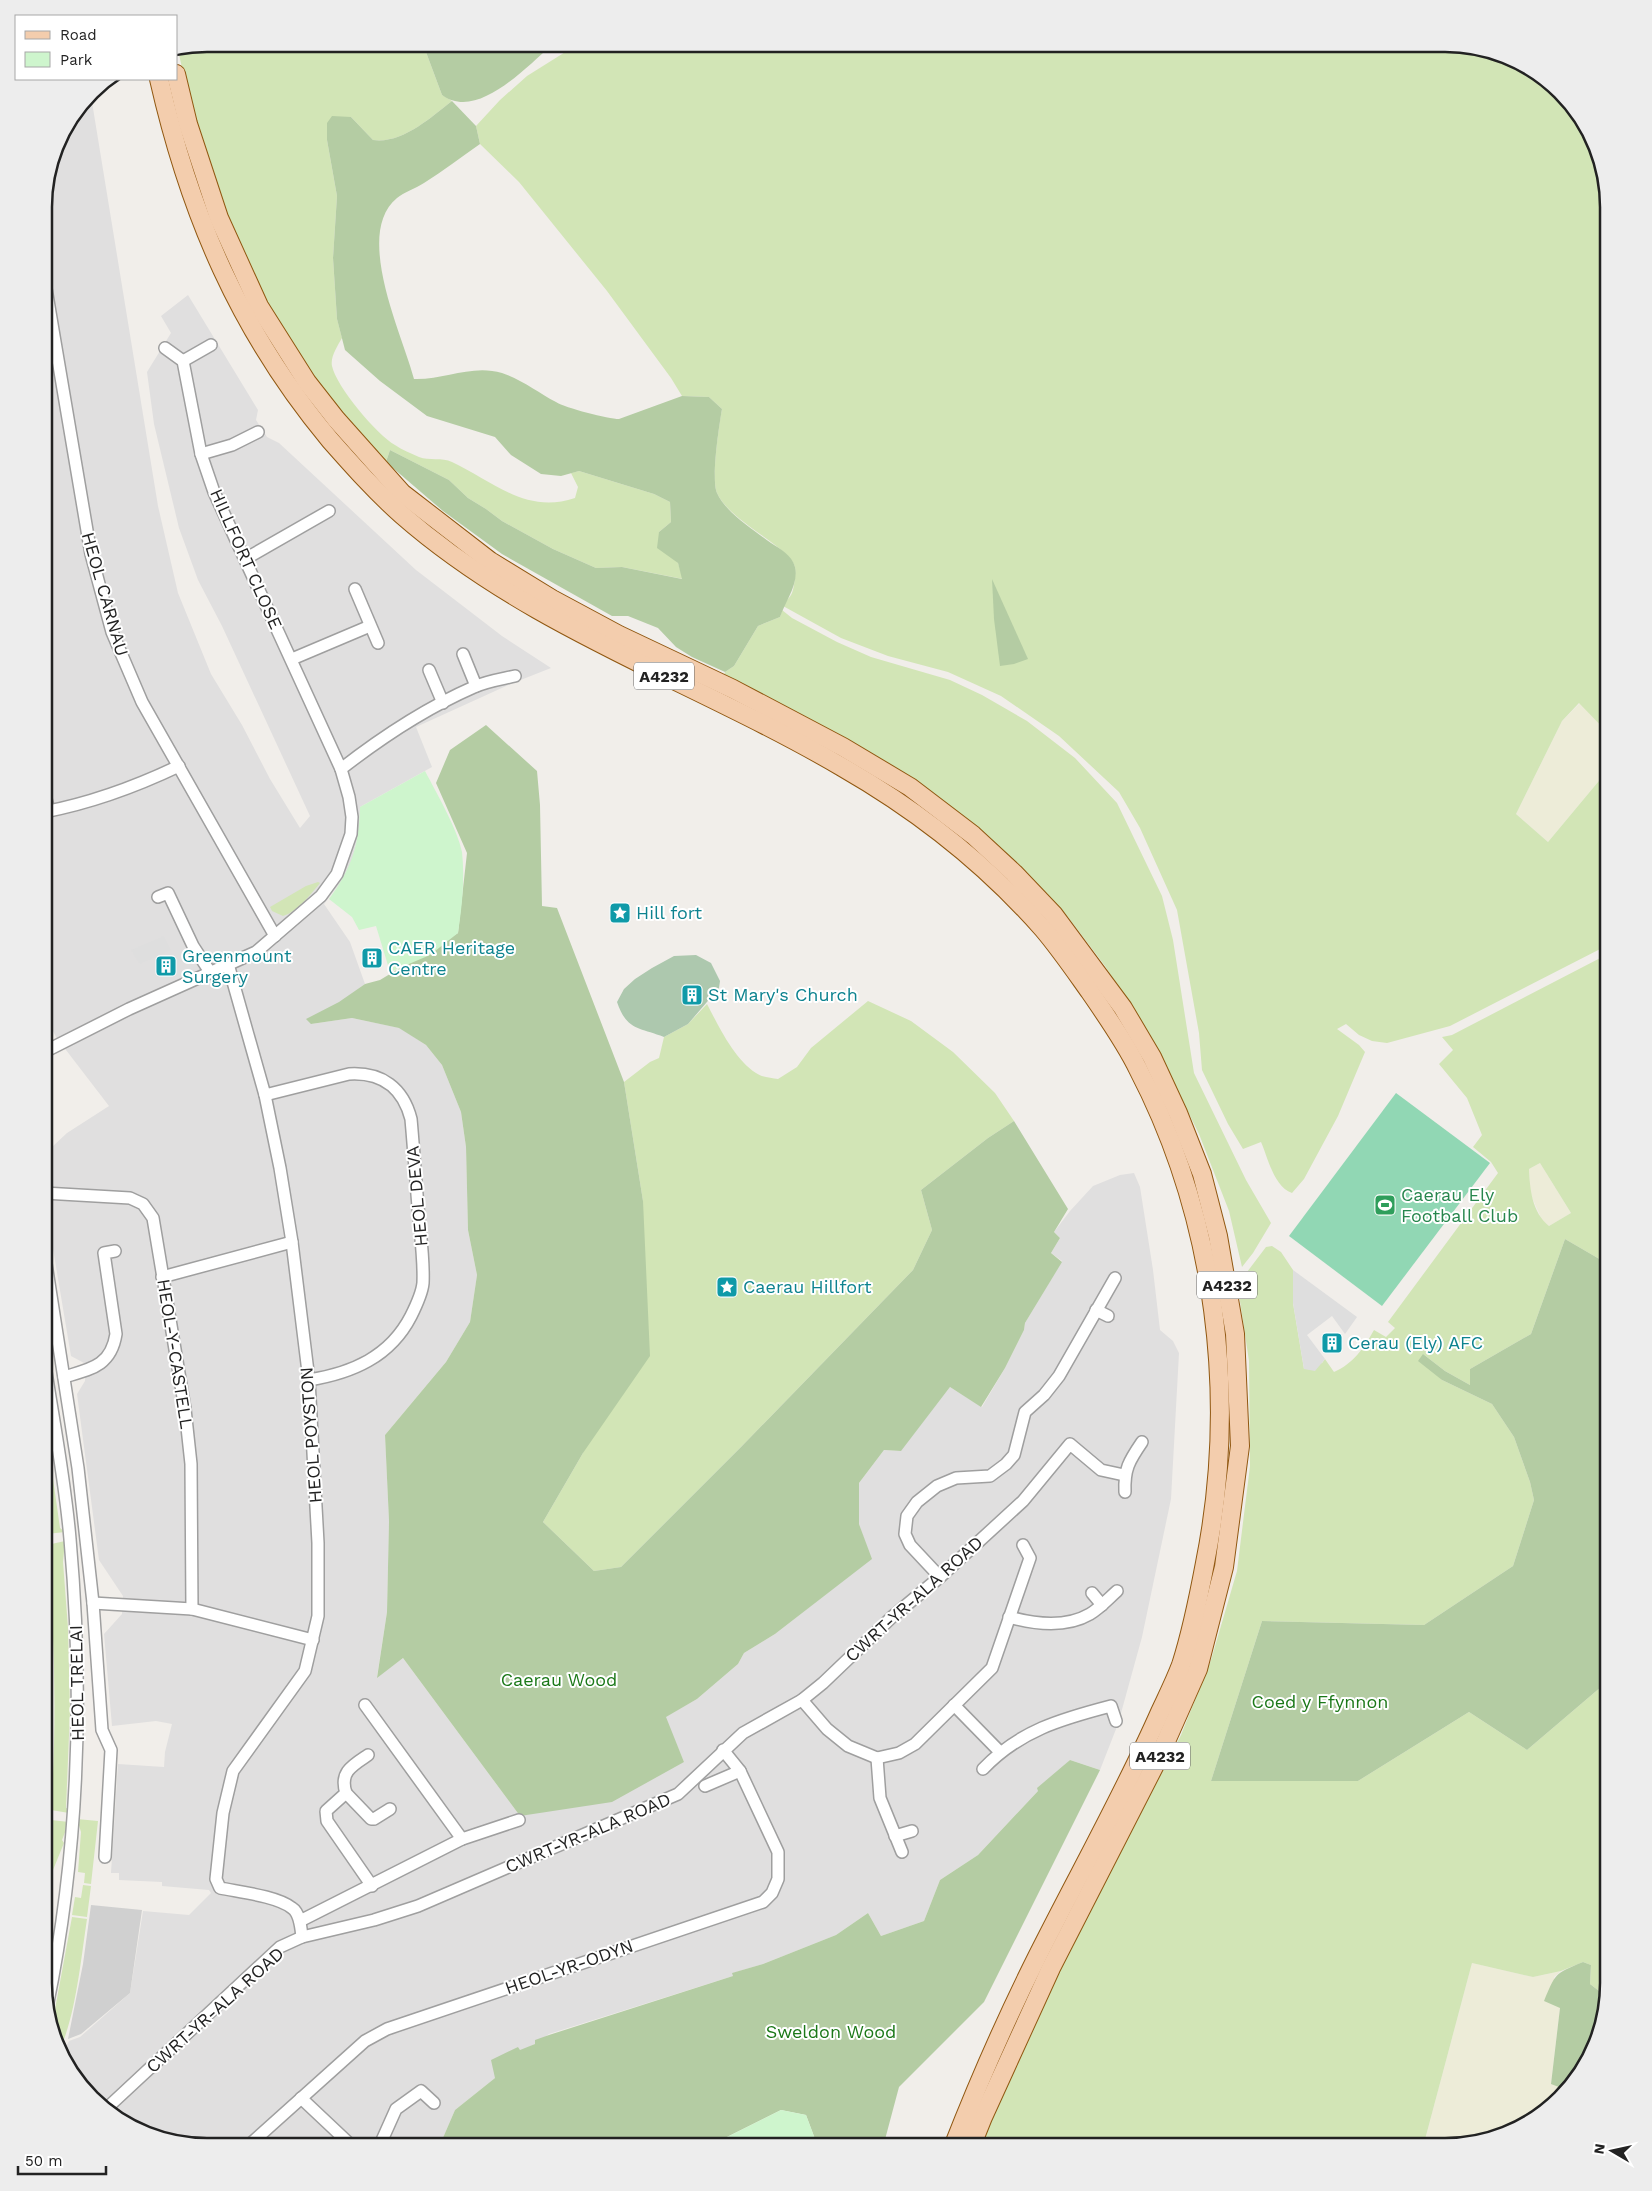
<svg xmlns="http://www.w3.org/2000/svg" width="1652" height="2191" viewBox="0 0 1652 2191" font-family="'Work Sans',sans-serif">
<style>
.residential{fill:#e0dfdf}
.religious{fill:#d0d0d0}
.farmland{fill:#edecd8}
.grass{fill:#d2e5b6;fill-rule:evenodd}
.forest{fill:#b4cca3}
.cemetery{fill:#adc8ae}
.park{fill:#cef5cd}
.pitch{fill:#91d7b4}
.parking{fill:#dedede}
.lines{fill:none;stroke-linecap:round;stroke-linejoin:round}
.minor-casing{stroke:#9f9f9f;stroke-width:14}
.primary-casing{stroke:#905710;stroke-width:20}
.minor{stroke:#fff;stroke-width:11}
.primary{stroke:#f3cdad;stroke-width:18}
.labels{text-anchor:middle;stroke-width:4;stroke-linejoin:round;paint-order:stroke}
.shield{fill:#fff;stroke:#646464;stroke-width:1}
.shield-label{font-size:16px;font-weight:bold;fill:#222}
.street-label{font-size:18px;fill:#222;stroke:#fff}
.culture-label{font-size:18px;fill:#0d838f;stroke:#fff;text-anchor:start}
.leisure-label{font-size:18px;fill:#27864d;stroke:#fff;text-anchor:start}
.park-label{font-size:18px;fill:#1b7818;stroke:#fff}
.rim{fill:none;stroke:#222;stroke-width:2.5}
</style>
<rect width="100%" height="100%" fill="#f1eeea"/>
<path class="residential" d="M91,96L158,506L178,593L211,674L242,725L270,779L300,828L310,816L222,626L198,580L179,528L154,424L147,372L171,333L161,316L188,295L258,410L256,420L267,437L279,443L416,570L502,636L551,668L513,683L416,727L432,767L360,807L359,831L351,865L344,878L324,904L350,942L365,984L311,1024L352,1018L400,1028L426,1045L442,1065L461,1112L466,1147L468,1230L477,1275L470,1322L446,1362L385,1435L389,1521L387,1612L377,1677L403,1658L520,1816L684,1762L665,1717L697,1699L738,1664L744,1653L775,1634L871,1559L859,1524V1483L884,1450L900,1451L950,1387L982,1407L1005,1368L1024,1330L1025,1323L1062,1261L1051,1253L1060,1238L1054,1232L1070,1211L1093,1186L1120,1175L1134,1173L1140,1187L1153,1270L1160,1330L1173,1341L1179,1353L1171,1499L1142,1637L1118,1724L1100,1770L1070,1760L1038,1791L978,1855L940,1880L924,1921L881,1936L868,1913L836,1935L763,1964L733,1973V1976L549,2034L535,2044L520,2051L518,2047L495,2078L455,2110L439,2147H207L126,2125L71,2074L62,2054L69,2041L80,2037L130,1993L143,1911L189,1915L211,1893L209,1890L162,1886V1882L119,1880V1873H111L118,1764L164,1767L165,1752L172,1724L156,1721L112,1726L104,1634L122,1614L123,1596L99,1560L77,1394L85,1381L86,1364L71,1356L44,1195V1138L52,1147L67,1133L109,1106L56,1037L44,1013V196L61,135Z"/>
<path class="religious" d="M91,1905L142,1910L130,1993L81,2034L68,2039L83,1964Z"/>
<g class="farmland">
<path d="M1580,703L1608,733V770L1548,842L1516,814L1562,721Z"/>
<path d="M1540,1163L1571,1213L1549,1226L1542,1220L1530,1193L1529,1169Z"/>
<path d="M1472,1963L1533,1977L1561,1971L1554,1977L1560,2008L1551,2083L1564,2089L1535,2120L1487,2142L1445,2147H1423Z"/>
</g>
<g class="grass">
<path d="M207,44H423L442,95L452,101C430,118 402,144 373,140L351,117L327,140L337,196L333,258L337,319L342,338C338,345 330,357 332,366C336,386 377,435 395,445C402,450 411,453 419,457C429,461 442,457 452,462C493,481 526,515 575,498L578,487L571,473L579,471L654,494L670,502L671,522L659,532L678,563L683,579L622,567L596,568L553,549L502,521L486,509L468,498L449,480L390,450L386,462L325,396L278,325L226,219L189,99L178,50Z"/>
<path d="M578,44H1455L1526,66L1581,117L1603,165L1608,207V733L1579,703L1562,721L1516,814L1548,842L1608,770V945L1450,1026L1387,1043L1372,1041L1359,1035L1346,1024L1337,1029L1359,1045L1365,1052L1338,1116L1304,1179L1292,1193C1274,1187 1268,1158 1261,1142L1243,1149L1228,1124L1202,1070L1199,1033L1177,910L1140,828L1119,792L1059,736L1001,696L948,672L888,656L841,638L783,606C785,601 790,598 792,593C794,589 796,572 795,567C790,547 729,521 717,493C711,479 719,425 722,409L709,397L682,396L671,378L607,291L519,182L480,144L476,126L500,100L527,76Z"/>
<path d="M782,610L792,618L837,642L871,657L950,680L982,695L1027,721L1075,758L1117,803L1162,896L1173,940L1194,1073L1246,1180L1271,1223L1253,1253L1242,1267L1229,1211L1199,1134L1158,1051L1105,966L1068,917L1002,850L916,781L837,733L723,678L725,672L734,666L758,626L780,617Z"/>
<path d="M318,882L320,883C311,894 297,912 283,916L272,911L270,907L306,886Z"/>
<path d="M1608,954V1264L1565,1239L1531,1334L1470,1369V1385L1445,1371L1423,1354L1442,1380L1492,1404L1514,1437L1530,1482L1534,1500L1513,1566L1424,1625L1262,1621L1211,1781H1358L1469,1712L1527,1750L1608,1681V1984L1604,1999L1599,1991L1590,1984L1591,1965L1583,1962L1561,1971L1533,1977L1472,1963L1423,2147H979L1036,2017L1181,1735L1211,1660L1237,1571L1250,1466L1249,1361L1238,1288L1244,1285V1276L1266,1247L1272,1246L1281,1252L1293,1270V1303L1304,1369L1322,1363L1325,1359L1334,1372C1354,1363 1363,1349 1374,1330L1386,1337L1395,1328L1388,1322L1498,1173L1491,1162L1473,1147L1482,1135L1467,1098L1439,1064L1453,1050L1442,1037L1452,1035ZM1540,1163L1571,1213L1549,1226C1532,1212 1530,1190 1529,1169Z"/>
<path d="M868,1001L911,1021L953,1052L995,1093L1014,1121L988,1138L921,1190L932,1230L913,1270L742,1446L621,1567L594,1571L543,1522L583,1453L643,1201L624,1082L650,1062L659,1058L664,1037L688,1024L707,1004C718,1025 734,1059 756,1073C761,1077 771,1078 778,1079L797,1067L811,1048Z"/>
<path d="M44,1415L60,1528L65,1532L47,1534L44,1517V1472L46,1471L44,1458Z"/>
<path d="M65,1541L63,1562L68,1628L70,1711L66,1808L69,1809V1813L51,1810C57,1722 55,1633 47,1545Z"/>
<path d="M77,1819L98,1821L91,1884L84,1883L85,1873L78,1872L81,1832Z"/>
<path d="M51,1820L69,1822L62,1840L64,1843L53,1870H50L47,1883H44Z"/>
<path d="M83,1885L91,1886L87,1917L72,1915L75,1897L81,1898Z"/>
<path d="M44,1887H47L46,1903L50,1904L53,1927L44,1980Z"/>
<path d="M72,1917L87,1919C81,1958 76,2014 60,2049L51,2031Z"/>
<path d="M1596,2029L1586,2065L1583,2069L1585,2054Z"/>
</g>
<g class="forest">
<path d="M423,44H550L551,46C525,68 477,121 442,95Z"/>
<path d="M452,101L476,126L480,144C461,157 443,171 424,183C415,189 404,192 397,198C353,234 403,336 414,379C444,380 472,364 502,373C521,379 539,393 556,402C565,408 609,419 619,419L682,396L709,397L722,409C719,426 711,479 717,493C725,512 755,531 771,543C780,549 792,555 795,567C799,584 785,602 780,617L758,626L734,666L725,672L692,657L676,647L658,628L628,616H612L502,554L443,511L386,462L390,450L449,480L468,498L486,509L502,521L553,549L596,568L622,567L682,579L678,563L657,548L659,532L671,522L670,502L654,494L579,471L561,476L541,474L511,455L495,437L427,416L380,381L345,350L337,319L333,258L337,196L327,140V123L332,116L351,117L373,140C402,144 430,118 452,101Z"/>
<path d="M992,579L1028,659L1014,664L1000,666L994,619Z"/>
<path d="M486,725L537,771L540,805L542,906L557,908L624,1082L643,1201L650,1356L583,1453L543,1522L594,1571L621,1567L742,1446L913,1270L932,1230L921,1190L988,1138L1014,1121L1068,1209L1054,1232L1060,1238L1051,1253L1062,1262L1025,1323L1024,1330L1005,1368L981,1407L950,1387L901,1451L884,1450L859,1483V1524L872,1559L775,1634L744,1653L738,1664L697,1699L666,1717L684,1762L612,1802L520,1816L403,1658L377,1678L387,1612L389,1521L385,1435L446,1362L470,1322L477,1275L468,1230L466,1147L461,1112L442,1065L426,1045L399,1028L352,1018L311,1024L306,1019L339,1002L365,984L380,980L458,933L467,853L436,783L450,750Z"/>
<path d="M1565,1239L1608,1264V1681L1527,1750L1469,1712L1358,1781H1211L1262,1621L1424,1625L1513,1566L1534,1500L1530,1482L1514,1437L1492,1404L1442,1380L1418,1361L1423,1354L1445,1371L1470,1385V1369L1531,1334Z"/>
<path d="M1070,1760L1100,1770L984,2002L899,2087L883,2147H818L806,2115L781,2110L707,2147H439L455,2110L495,2078L491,2060L518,2047L520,2050L535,2044V2040L549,2035L733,1976L732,1973L763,1964L836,1935L868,1913L881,1936L924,1921L940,1880L978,1855L1038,1791L1037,1788Z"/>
<path d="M1583,1962L1591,1965L1590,1984L1599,1991L1604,1999L1596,2029L1585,2054L1583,2069L1564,2089L1551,2084L1560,2008L1544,2001C1556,1973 1554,1974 1583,1962Z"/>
</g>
<path class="cemetery" d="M696,955L711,963L720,981L719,988L688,1024L664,1037C639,1027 627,1031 617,1002L624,989L635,979L652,968L674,956Z"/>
<g class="park">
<path d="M425,771C436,792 458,830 462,852C465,880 462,906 458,933L430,955L390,972L376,926L359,930L352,917L329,899C352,868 359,845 360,807Z"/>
<path d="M44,1538C53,1644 56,1751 44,1856Z"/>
<path d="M781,2110L806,2115L818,2147H707Z"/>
</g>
<path class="pitch" d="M1396,1093L1490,1163L1382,1306L1289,1236Z"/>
<g class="parking">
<path d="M164,936L171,950L140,964L131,950Z"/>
<path d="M1293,1270L1357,1317L1345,1334L1332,1316L1307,1335L1325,1359L1315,1371L1304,1369L1293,1303Z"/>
</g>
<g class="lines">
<g class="minor-casing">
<g id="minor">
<path d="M44,277L91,554L112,632L142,702L275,936"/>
<path d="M165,348L183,361L201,454L214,492L341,769"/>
<path d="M183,361L211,345"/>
<path d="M201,454L232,445L258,432"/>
<path d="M245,559L329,511"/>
<path d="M355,589L378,643"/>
<path d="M463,654L476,686"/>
<path d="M292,659L370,626"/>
<path d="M429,670L443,703"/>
<path d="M44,791L49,811"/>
<path d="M44,812C91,803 135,787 179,766"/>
<path d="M158,897L168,893L193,946L210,972"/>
<path d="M228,964L265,1095L280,1168L292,1242L309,1380L318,1543V1616L305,1671L233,1771L223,1813L216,1879L220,1888C239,1892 277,1896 292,1908C300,1913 301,1928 302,1937"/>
<path d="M44,1052L129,1009L256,952L321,896L337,874L351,834L352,817L349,797L341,769C382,737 426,708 474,687C487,681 502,679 515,676"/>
<path d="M265,1095L349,1074C382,1072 403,1088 411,1119C414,1152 416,1185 419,1218C421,1240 424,1262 423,1283C422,1294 416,1306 411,1316C390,1357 352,1373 309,1380"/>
<path d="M44,1193L130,1198L143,1204L153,1218L185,1409L191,1464L192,1609"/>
<path d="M44,1251L78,1468L93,1603L102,1730L111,1750L105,1857"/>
<path d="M162,1277L292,1242"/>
<path d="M1096,1310L1108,1316"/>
<path d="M44,1359C53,1419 65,1479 70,1539C84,1696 79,1852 47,2007"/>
<path d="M64,1377C91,1369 111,1366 116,1334L104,1253L115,1251"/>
<path d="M1125,1492C1124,1469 1129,1461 1142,1442"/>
<path d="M940,1577L910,1545L905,1534L907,1516L917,1502L937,1486L956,1478L990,1476L1006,1464L1014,1455L1025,1412L1044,1395L1059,1376L1115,1278"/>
<path d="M1092,1593L1102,1605"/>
<path d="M93,1603L192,1609L313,1640"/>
<path d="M1009,1617C1034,1624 1066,1628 1090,1614C1100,1608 1108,1599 1117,1591"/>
<path d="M802,1700L827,1729L848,1746L877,1758L899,1753L915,1744L992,1668L1030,1558L1023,1545"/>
<path d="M365,1705L462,1839"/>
<path d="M954,1705L1000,1752"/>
<path d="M877,1758L880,1798L902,1852"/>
<path d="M983,1769C1019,1731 1061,1719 1111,1706L1116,1721"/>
<path d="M705,1786L740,1771"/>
<path d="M346,1793C339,1772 353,1765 368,1755"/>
<path d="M895,1836L912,1831"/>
<path d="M372,1886L327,1821L326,1811L346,1793L371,1819H374L390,1809"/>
<path d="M300,1921L462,1839L519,1820"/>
<path d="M301,2098L353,2147"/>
<path d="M107,2108L280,1947L302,1937L374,1920L418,1906L678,1794L743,1733L802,1700L823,1683L892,1617L940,1577L1023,1501L1070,1444L1101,1470L1124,1475"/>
<path d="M247,2147L365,2041L387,2029L763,1902L772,1893L778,1879V1852L740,1771L723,1750"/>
<path d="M379,2147L396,2109L421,2091L434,2103"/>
</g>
</g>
<g class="primary-casing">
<g id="primary">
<path d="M176,74L188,124L219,218L259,306L307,382L336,419L402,493L490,561L552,599L619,635L733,689L843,747L910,787L973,835L1014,873L1054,915L1123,1008L1152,1057L1178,1113L1202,1174L1218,1236L1235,1334L1240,1446L1224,1567L1198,1669L1159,1757L1051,1968L983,2117L971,2147"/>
<path d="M159,79C190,215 240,332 330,440C353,466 376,492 402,515C531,628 695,681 842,767C917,810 986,864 1043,929C1060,949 1075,971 1090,992C1107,1017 1125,1042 1138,1069C1216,1219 1238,1398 1205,1563C1199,1595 1191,1634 1181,1665C1175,1681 1167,1697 1160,1712C1123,1796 1078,1875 1037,1957C1006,2019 978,2083 953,2147"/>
</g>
</g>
<use href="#minor" class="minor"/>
<use href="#primary" class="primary"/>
</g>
<defs>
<g id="sight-square" transform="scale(1.125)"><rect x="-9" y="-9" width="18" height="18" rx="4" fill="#0f9aa8" stroke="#fff"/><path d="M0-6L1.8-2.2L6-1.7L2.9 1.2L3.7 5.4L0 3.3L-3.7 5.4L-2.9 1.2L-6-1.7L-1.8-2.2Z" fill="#fff"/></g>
<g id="building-square" transform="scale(1.125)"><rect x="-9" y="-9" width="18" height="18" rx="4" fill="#0f9aa8" stroke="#fff"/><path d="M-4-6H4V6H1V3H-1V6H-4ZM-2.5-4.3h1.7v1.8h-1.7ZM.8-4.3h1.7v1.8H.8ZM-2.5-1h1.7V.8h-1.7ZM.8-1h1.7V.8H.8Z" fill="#fff"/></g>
<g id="stadium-square" transform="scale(1.125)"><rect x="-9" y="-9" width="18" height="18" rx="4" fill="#2e9e5b" stroke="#fff"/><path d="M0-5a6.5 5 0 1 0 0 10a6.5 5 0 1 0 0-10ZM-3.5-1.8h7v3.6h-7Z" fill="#fff"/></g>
</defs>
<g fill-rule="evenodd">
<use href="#sight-square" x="620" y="913"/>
<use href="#building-square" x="372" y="958"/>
<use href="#building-square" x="166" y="966"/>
<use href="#building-square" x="692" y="995"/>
<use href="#stadium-square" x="1385" y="1205"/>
<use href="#sight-square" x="727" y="1287"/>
<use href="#building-square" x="1332" y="1343"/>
</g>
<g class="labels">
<g class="shield">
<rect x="634" y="662.5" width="60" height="27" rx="4"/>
<rect x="1197" y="1271.5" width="60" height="27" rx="4"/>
<rect x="1130" y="1742.5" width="60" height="27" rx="4"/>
</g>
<g class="shield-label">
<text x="664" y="682">A4232</text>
<text x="1227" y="1291">A4232</text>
<text x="1160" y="1762">A4232</text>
</g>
<g class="street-label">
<text transform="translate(246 559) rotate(66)" y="6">HILLFORT CLOSE</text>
<text transform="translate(105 594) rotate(74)" y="6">HEOL CARNAU</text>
<text transform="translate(417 1196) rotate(-95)" y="6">HEOL DEVA</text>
<text transform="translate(175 1354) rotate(81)" y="6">HEOL-Y-CASTELL</text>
<text transform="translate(311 1435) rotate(-94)" y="6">HEOL POYSTON</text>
<text transform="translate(914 1599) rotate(-42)" y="6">CWRT-YR-ALA ROAD</text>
<text transform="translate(77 1683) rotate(-91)" y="6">HEOL TRELAI</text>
<text transform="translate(588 1833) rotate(-23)" y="6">CWRT-YR-ALA ROAD</text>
<text transform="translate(569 1967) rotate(-19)" y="6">HEOL-YR-ODYN</text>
<text transform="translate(215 2010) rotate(-42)" y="6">CWRT-YR-ALA ROAD</text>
</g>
<g class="culture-label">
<text x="636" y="919">Hill fort</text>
<text x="388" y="954">CAER Heritage<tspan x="388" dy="21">Centre</tspan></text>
<text x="182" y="962">Greenmount<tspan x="182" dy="21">Surgery</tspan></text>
<text x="708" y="1001">St Mary's Church</text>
<text x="743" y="1293">Caerau Hillfort</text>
<text x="1348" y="1349">Cerau (Ely) AFC</text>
</g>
<g class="leisure-label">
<text x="1401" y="1201">Caerau Ely<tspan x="1401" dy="21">Football Club</tspan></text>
</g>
<g class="park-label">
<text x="559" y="1686">Caerau Wood</text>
<text x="1320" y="1708">Coed y Ffynnon</text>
<text x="831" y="2038">Sweldon Wood</text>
</g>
</g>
<path d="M0 0H1652V2191H0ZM207 52H1445A155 155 0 0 1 1600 207V1983A155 155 0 0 1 1445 2138H207A155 155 0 0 1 52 1983V207A155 155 0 0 1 207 52Z" fill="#ededed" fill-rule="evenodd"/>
<path class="rim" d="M207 52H1445A155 155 0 0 1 1600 207V1983A155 155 0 0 1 1445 2138H207A155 155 0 0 1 52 1983V207A155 155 0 0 1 207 52Z"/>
<rect x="15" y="15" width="162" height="65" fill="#ffffff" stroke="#a7a7a7"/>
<rect x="25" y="31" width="25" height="8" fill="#f3cdad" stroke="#a7a7a7"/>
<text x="60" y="40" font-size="15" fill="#222222">Road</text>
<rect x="25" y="52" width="25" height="15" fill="#cef5cd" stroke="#a7a7a7"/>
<text x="60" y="65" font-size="15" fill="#222222">Park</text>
<g transform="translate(1612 2151) rotate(279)" stroke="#ffffff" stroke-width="4" paint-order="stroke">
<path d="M0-4L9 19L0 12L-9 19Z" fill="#222222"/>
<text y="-8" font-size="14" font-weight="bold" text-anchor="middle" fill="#222222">N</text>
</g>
<path d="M18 2166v8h88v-8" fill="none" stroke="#222222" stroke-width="2.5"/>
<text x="25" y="2166" font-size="15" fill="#222222" stroke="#ffffff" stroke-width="4" paint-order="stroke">50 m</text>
</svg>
